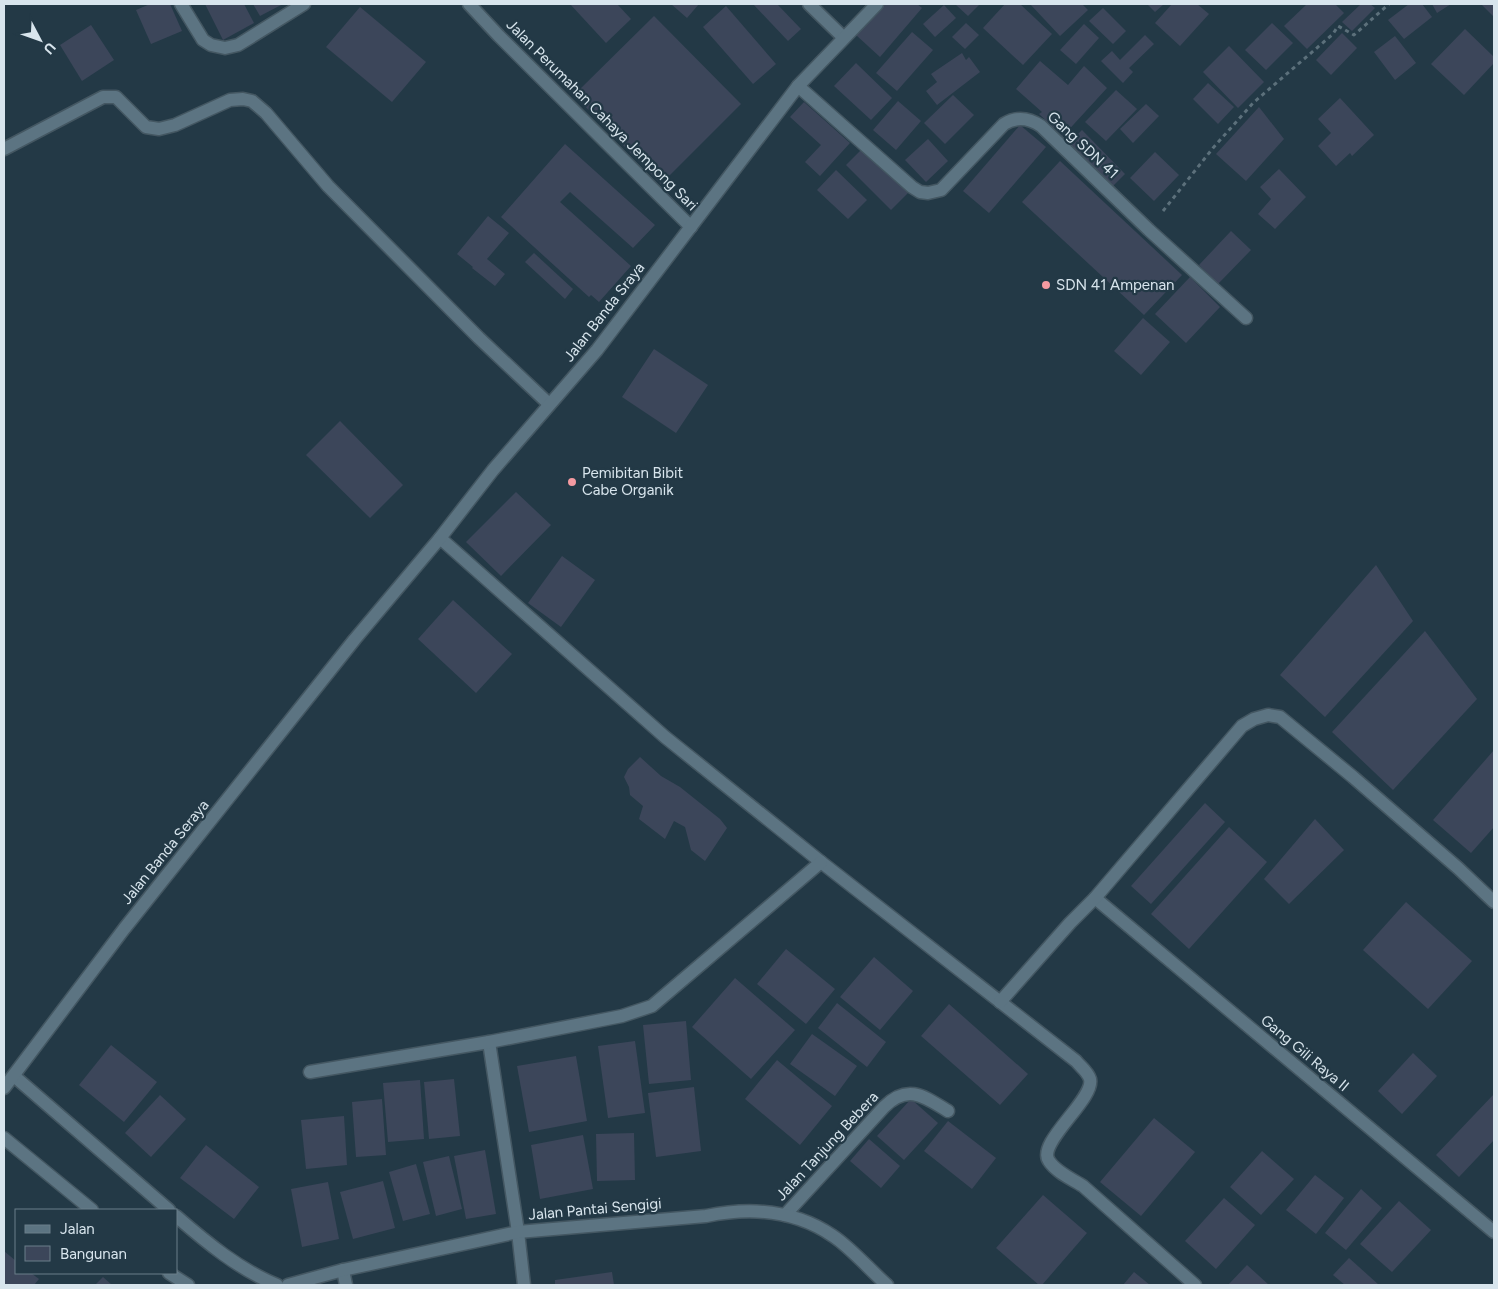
<svg xmlns="http://www.w3.org/2000/svg" width="1498" height="1289" viewBox="0 0 1498 1289" font-family="Figtree,sans-serif">
<style>
.building{fill:#3c465a}
.lines{fill:none;stroke-linecap:round;stroke-linejoin:round}
.minor-casing{stroke:#445762;stroke-width:15}
.path{stroke:#5c707b;stroke-width:3;stroke-dasharray:4 4;stroke-linecap:butt}
.minor{stroke:#5c7482;stroke-width:12}
.poi-dot{fill:#f49aa1;stroke:#233946;stroke-width:2}
.labels{text-anchor:middle;stroke-width:4.5;stroke-linejoin:round;paint-order:stroke}
.street-label{font-size:15px;fill:#d8e5ed;stroke:#233946}
.poi-label{font-size:15px;fill:#d8e5ed;stroke:#233946;text-anchor:start}
</style>
<rect width="100%" height="100%" fill="#233946"/>
<g class="building">
<path d="M150,4H170L182,31L151,44L136,10Z"/>
<path d="M205,4H244L254,23L223,40Z"/>
<path d="M253,4H283L260,16Z"/>
<path d="M570,4H617L631,19L606,43Z"/>
<path d="M671,4H699L687,18Z"/>
<path d="M753,4H777L801,29L788,41Z"/>
<path d="M883,4H917L922,8L880,57L856,35Z"/>
<path d="M955,4H980L968,16Z"/>
<path d="M1005,4H1020L1052,34L1023,65L983,28Z"/>
<path d="M1030,4H1082L1088,10L1060,36Z"/>
<path d="M1147,4H1164L1155,12Z"/>
<path d="M1172,4H1197L1209,14L1180,46L1155,23Z"/>
<path d="M1307,4H1335L1344,13L1307,49L1284,26Z"/>
<path d="M1361,4H1370L1375,8L1352,31L1342,22Z"/>
<path d="M1409,4H1422L1432,17L1404,39L1388,20Z"/>
<path d="M1432,4H1451L1437,13Z"/>
<path d="M1481,4H1494V17Z"/>
<path d="M944,5L956,18L935,37L923,24Z"/>
<path d="M726,6L776,64L753,84L703,27Z"/>
<path d="M360,7L426,62L392,102L326,47Z"/>
<path d="M1103,8L1126,31L1113,44L1089,21Z"/>
<path d="M654,16L741,104L661,184L574,95Z"/>
<path d="M966,23L979,35L965,49L952,37Z"/>
<path d="M1272,23L1293,43L1266,70L1245,50Z"/>
<path d="M1084,24L1099,38L1076,64L1060,50Z"/>
<path d="M91,25L114,60L82,81L60,45Z"/>
<path d="M1465,29L1494,57V63L1464,95L1431,64Z"/>
<path d="M912,32L933,50L897,91L876,73Z"/>
<path d="M1342,33L1357,48L1331,75L1316,60Z"/>
<path d="M1145,35L1154,44L1129,68L1133,72L1123,83L1101,61L1112,51L1120,60Z"/>
<path d="M1395,36L1416,63L1395,80L1374,52Z"/>
<path d="M1229,46L1264,82L1238,108L1203,72Z"/>
<path d="M962,53L966,60L969,57L980,72L937,105L926,91L937,82L931,74Z"/>
<path d="M1040,61L1068,85L1084,66L1107,88L1063,136L1039,114L1042,112L1016,89Z"/>
<path d="M856,63L892,98L871,120L834,86Z"/>
<path d="M1208,83L1234,107L1218,124L1193,99Z"/>
<path d="M1116,90L1137,109L1106,141L1085,122Z"/>
<path d="M953,95L974,115L945,144L924,123Z"/>
<path d="M1340,98L1374,135L1352,156L1350,153L1336,166L1318,146L1331,133L1318,119Z"/>
<path d="M898,101L921,121L896,150L873,130Z"/>
<path d="M804,102L850,143L820,176L805,162L821,145L790,117Z"/>
<path d="M1146,104L1159,116L1133,143L1120,129Z"/>
<path d="M1259,107L1284,139L1246,181L1216,154Z"/>
<path d="M1020,125L1046,147L989,213L963,191Z"/>
<path d="M1082,130L1125,174L1112,187L1069,143Z"/>
<path d="M928,139L948,161L926,182L905,160Z"/>
<path d="M565,144L655,225L633,248L570,192L560,202L631,266L599,302L591,295L589,297L501,217Z"/>
<path d="M863,148L908,193L891,210L846,165Z"/>
<path d="M1155,152L1179,175L1154,201L1130,178Z"/>
<path d="M1060,161L1182,275L1144,315L1022,202Z"/>
<path d="M1279,169L1306,197L1275,229L1258,214L1271,199L1260,187Z"/>
<path d="M836,170L867,200L848,219L817,190Z"/>
<path d="M488,216L509,233L487,259L505,274L495,286L472,268L473,267L457,254Z"/>
<path d="M1231,231L1251,250L1218,284L1199,265Z"/>
<path d="M534,253L573,289L565,299L525,262Z"/>
<path d="M1190,277L1220,307L1186,343L1155,314Z"/>
<path d="M1143,318L1170,342L1141,375L1114,351Z"/>
<path d="M654,349L708,385L676,433L622,397Z"/>
<path d="M340,421L403,485L370,518L306,455Z"/>
<path d="M516,492L551,525L501,576L466,542Z"/>
<path d="M562,556L595,580L561,627L528,603Z"/>
<path d="M1376,565L1413,621L1325,717L1280,675Z"/>
<path d="M453,600L512,654L476,693L418,639Z"/>
<path d="M1425,631L1477,699L1393,790L1332,732Z"/>
<path d="M1494,750V827L1471,853L1433,820Z"/>
<path d="M640,757L661,776L680,787L720,819L727,828L705,861L691,850L685,827L674,821L665,839L639,819L643,806L630,795L629,787L624,777L628,769Z"/>
<path d="M1205,803L1225,822L1151,904L1131,886Z"/>
<path d="M1315,819L1344,850L1289,904L1264,879Z"/>
<path d="M1229,827L1267,862L1189,949L1151,914Z"/>
<path d="M1406,902L1472,961L1428,1009L1363,950Z"/>
<path d="M786,949L835,989L806,1024L757,984Z"/>
<path d="M874,957L913,991L880,1030L840,997Z"/>
<path d="M735,978L795,1030L751,1079L692,1027Z"/>
<path d="M837,1003L886,1042L867,1067L818,1028Z"/>
<path d="M949,1004L1028,1074L1000,1105L921,1036Z"/>
<path d="M686,1021L691,1080L649,1084L643,1025Z"/>
<path d="M812,1034L857,1066L835,1096L790,1064Z"/>
<path d="M635,1041L645,1113L608,1118L598,1046Z"/>
<path d="M111,1045L157,1082L124,1122L79,1085Z"/>
<path d="M1413,1053L1437,1076L1402,1114L1378,1091Z"/>
<path d="M576,1056L587,1121L529,1132L517,1066Z"/>
<path d="M777,1060L832,1106L800,1145L745,1099Z"/>
<path d="M454,1079L460,1136L429,1139L424,1082Z"/>
<path d="M420,1080L424,1139L388,1142L383,1083Z"/>
<path d="M694,1087L701,1151L656,1157L648,1093Z"/>
<path d="M1494,1094V1140L1459,1177L1436,1155Z"/>
<path d="M160,1095L186,1119L151,1157L125,1133Z"/>
<path d="M382,1099L386,1155L356,1157L352,1102Z"/>
<path d="M911,1099L938,1123L904,1160L877,1136Z"/>
<path d="M344,1116L347,1165L306,1169L301,1120Z"/>
<path d="M1154,1118L1195,1152L1141,1216L1100,1182Z"/>
<path d="M948,1121L996,1158L972,1189L924,1151Z"/>
<path d="M634,1133L635,1180L597,1181L596,1134Z"/>
<path d="M583,1135L593,1189L540,1199L531,1145Z"/>
<path d="M869,1139L900,1166L881,1188L850,1161Z"/>
<path d="M206,1145L259,1187L234,1219L180,1178Z"/>
<path d="M485,1150L496,1214L466,1219L454,1156Z"/>
<path d="M1262,1151L1294,1179L1261,1215L1230,1187Z"/>
<path d="M449,1156L462,1209L436,1216L423,1162Z"/>
<path d="M416,1164L430,1214L403,1221L389,1172Z"/>
<path d="M1315,1175L1344,1198L1316,1234L1286,1210Z"/>
<path d="M383,1181L395,1228L353,1239L340,1192Z"/>
<path d="M328,1182L339,1239L302,1247L291,1189Z"/>
<path d="M1361,1189L1382,1208L1346,1250L1325,1233Z"/>
<path d="M1043,1195L1087,1233L1042,1285H1039L996,1248Z"/>
<path d="M1224,1198L1255,1225L1216,1269L1185,1241Z"/>
<path d="M1399,1201L1431,1230L1392,1272L1360,1244Z"/>
<path d="M4,1251L16,1261V1273H31L39,1279L34,1285H4Z"/>
<path d="M1349,1258L1379,1285H1345L1333,1275Z"/>
<path d="M1247,1265L1269,1285H1228Z"/>
<path d="M612,1272L614,1285H555V1280Z"/>
<path d="M1134,1272L1150,1285H1123Z"/>
<path d="M103,1277L112,1285H95Z"/>
</g>
<g class="lines">
<g class="minor-casing">
<g id="minor">
<path d="M181,4L203,40L211,45L225,48L238,45L304,4"/>
<path d="M469,4L499,36L691,227"/>
<path d="M809,4L843,37"/>
<path d="M798,86L912,187L920,192L928,193L941,190L1004,124C1017,116 1029,118 1041,126L1149,230L1246,318"/>
<path d="M4,149L103,97H116L146,127L159,129L175,125L230,100L243,99L252,101L266,113L328,186L479,338L549,404"/>
<path d="M440,538L665,737L821,862L1076,1061C1081,1067 1088,1072 1090,1079C1095,1099 1036,1143 1049,1161C1056,1172 1072,1179 1083,1186L1195,1285"/>
<path d="M1095,898L1494,1232"/>
<path d="M1000,1002L1070,923L1095,898L1242,726L1254,719L1268,715L1280,717L1353,777L1458,868L1494,902"/>
<path d="M489,1042L518,1232L524,1285"/>
<path d="M310,1072L489,1042L622,1016L652,1006L821,862"/>
<path d="M14,1076L169,1210"/>
<path d="M4,1088L124,929L355,639L440,538L493,470L597,350L798,86L877,4"/>
<path d="M4,1138L92,1210"/>
<path d="M785,1215L884,1107C908,1083 925,1097 948,1111"/>
<path d="M176,1216C207,1243 240,1270 277,1285"/>
<path d="M343,1270L346,1285"/>
<path d="M169,1273L188,1285"/>
<path d="M288,1285L343,1270L518,1232L706,1216C750,1207 795,1210 833,1236C850,1247 871,1271 887,1285"/>
</g>
</g>
<path class="path" d="M1163,211L1213,148L1253,103L1333,34L1338,26L1354,35L1389,4"/>
<use href="#minor" class="minor"/>
</g>
<g class="poi-dot">
<circle cx="1046" cy="285" r="5"/>
<circle cx="572" cy="482" r="5"/>
</g>
<g class="labels">
<g class="street-label">
<text transform="translate(602 115) rotate(45)" y="5">Jalan Perumahan Cahaya Jempong Sari</text>
<text transform="translate(1083 145) rotate(43)" y="5">Gang SDN 41</text>
<text transform="translate(604 312) rotate(-52)" y="5">Jalan Banda Sraya</text>
<text transform="translate(165 852) rotate(-51)" y="5">Jalan Banda Seraya</text>
<text transform="translate(1305 1053) rotate(40)" y="5">Gang Gili Raya II</text>
<text transform="translate(827 1146) rotate(-47)" y="5">Jalan Tanjung Bebera</text>
<text transform="translate(595 1209) rotate(-5)" y="5">Jalan Pantai Sengigi</text>
</g>
<g class="poi-label">
<text x="1056" y="290">SDN 41 Ampenan</text>
<text x="582" y="478">Pemibitan Bibit<tspan x="582" dy="17">Cabe Organik</tspan></text>
</g>
</g>
<rect width="1498" height="1289" fill="none" stroke="#d8e5ed" stroke-width="10"/>
<rect x="15" y="1209" width="162" height="65" fill="#233946" stroke="#6b7e89"/>
<rect x="25" y="1225" width="25" height="8" fill="#5c7482" stroke="#6b7e89"/>
<text x="60" y="1234" font-size="15" fill="#d8e5ed">Jalan</text>
<rect x="25" y="1246" width="25" height="15" fill="#3c465a" stroke="#6b7e89"/>
<text x="60" y="1259" font-size="15" fill="#d8e5ed">Bangunan</text>
<g transform="translate(40 40) rotate(131)" stroke="#233946" stroke-width="4" paint-order="stroke">
<path d="M0-4L9 19L0 12L-9 19Z" fill="#d8e5ed"/>
<text y="-8" font-size="14" font-weight="bold" text-anchor="middle" fill="#d8e5ed">U</text>
</g>
</svg>
